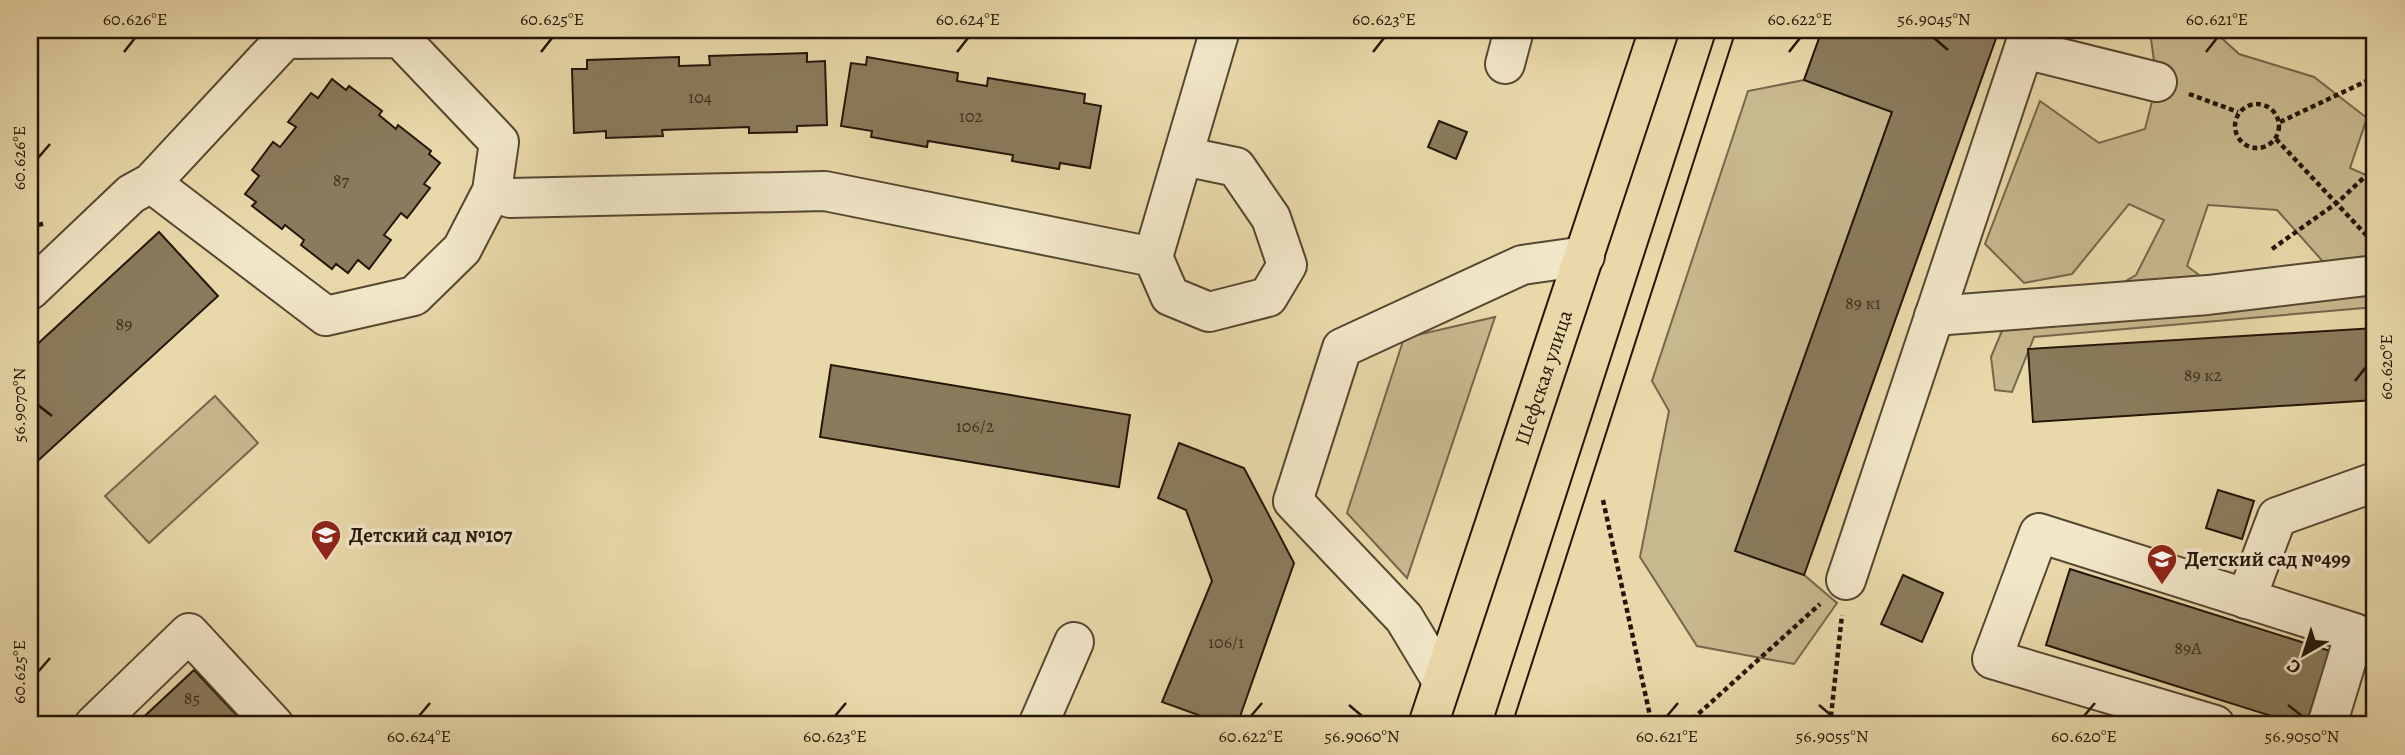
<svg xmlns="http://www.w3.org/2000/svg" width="2405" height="755" viewBox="0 0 2405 755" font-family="Alegreya,serif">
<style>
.green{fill:#c8b88e;stroke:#76674b;stroke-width:2;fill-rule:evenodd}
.building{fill:#8a7b5c;stroke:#241608;stroke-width:2}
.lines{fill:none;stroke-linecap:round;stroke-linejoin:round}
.minor-casing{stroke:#554730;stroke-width:42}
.major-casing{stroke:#241608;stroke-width:42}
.path{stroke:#241608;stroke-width:4.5;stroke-dasharray:5 3.5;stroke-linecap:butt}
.minor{stroke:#f1e6c8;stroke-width:38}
.major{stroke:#e9d9aa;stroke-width:38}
.tram{stroke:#241608;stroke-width:2}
.ticks{fill:none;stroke:#241608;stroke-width:2.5}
.labels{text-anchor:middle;stroke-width:7;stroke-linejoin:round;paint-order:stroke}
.number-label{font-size:18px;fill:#3e2f1d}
.street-label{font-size:21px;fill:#241608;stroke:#f1e6c8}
.poi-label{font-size:21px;font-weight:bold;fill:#241608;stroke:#f1e6c8;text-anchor:start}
.neatline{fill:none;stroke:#241608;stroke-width:2.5}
.ticks-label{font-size:18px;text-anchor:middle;fill:#241608}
</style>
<rect width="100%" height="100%" fill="#e9d9aa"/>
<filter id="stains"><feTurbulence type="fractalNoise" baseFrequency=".00286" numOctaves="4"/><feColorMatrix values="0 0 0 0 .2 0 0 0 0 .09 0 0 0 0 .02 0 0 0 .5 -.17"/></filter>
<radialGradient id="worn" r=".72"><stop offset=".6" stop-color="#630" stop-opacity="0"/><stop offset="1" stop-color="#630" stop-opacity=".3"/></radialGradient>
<g class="green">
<path d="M2138,30H2213L2239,54L2314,77L2367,118L2350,168L2375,179V307L2034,337L2012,392L1995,390L1991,357L2007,319L2064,316L2136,275L2164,220L2129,204L2072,274L2024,283L1985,244L2040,101L2099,143L2145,129L2157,82L2150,32ZM2208,205L2277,210L2326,265L2234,301L2187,266Z"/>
<path d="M1804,80L1892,112L1736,551L1804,575L1837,603L1794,664L1697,646L1640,557L1669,411L1652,381L1748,91Z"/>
<path d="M1495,317L1407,578L1347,513L1404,338Z"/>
<path d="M215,396L258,443L149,543L105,496Z"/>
</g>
<g class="building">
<path d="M1822,30H1999L1804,575L1735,551L1892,112L1804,80Z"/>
<path d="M807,53V62L825,61L827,125L797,126V132L749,133V127L662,130L663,136L606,138V131L574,133L572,69H587V60L679,57V66L710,65L709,56Z"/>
<path d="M867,57L958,73L957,81L987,86L988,78L1085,94L1084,103L1101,106L1090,168L1060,163L1059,169L1012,161L1013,155L928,141L927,147L871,137L872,131L841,126L851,63L866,65Z"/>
<path d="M332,79L346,90L349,86L382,111L379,115L396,129L398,125L431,151L429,154L440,163L424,184L430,188L407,218L401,213L384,235L391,240L369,269L358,260L348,273L336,264L332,269L301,245L304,240L285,225L282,229L252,206L256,202L245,194L259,176L252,170L273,142L280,147L296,127L288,122L311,93L318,98Z"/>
<path d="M1439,121L1467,132L1456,159L1428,147Z"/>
<path d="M159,232L218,296L30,468V351Z"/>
<path d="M2375,328V400L2033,422L2028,349Z"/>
<path d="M831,365L1130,415L1119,487L820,437Z"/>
<path d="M1179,443L1244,468L1294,563L1237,725H1226L1162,702L1212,581L1186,510L1158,498Z"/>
<path d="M2218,490L2254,501L2242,539L2206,528Z"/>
<path d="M2070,569L2330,651L2306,725H2300L2046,645Z"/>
<path d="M1903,575L1943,593L1922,642L1881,624Z"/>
<path d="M194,670L246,725H135Z"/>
</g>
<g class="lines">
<g class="minor-casing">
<g id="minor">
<path d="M2024,49L2157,82"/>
<path d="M1505,64L1514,30"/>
<path d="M492,191L510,198L825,191L1153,257L1170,296L1209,312L1268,297L1287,265L1271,218L1236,167L1183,156"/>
<path d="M1153,257L1220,30"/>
<path d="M30,290L131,194L151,183L285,39L400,38L499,142L492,191L462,249L414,296L326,316L151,183"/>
<path d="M1934,316L2208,295L2375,275"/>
<path d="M1846,580L2030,30"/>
<path d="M2246,599L2277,517L2375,482"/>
<path d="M1442,681L1404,618L1293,501L1342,348L1522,265L1585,256"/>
<path d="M94,725L189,633L274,725"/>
<path d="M1038,725L1074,642"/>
<path d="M2215,725L1992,659L2039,533L2355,633L2327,725"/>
</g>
</g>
<g class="major-casing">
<g id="major">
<path id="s1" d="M1428,725L1659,30"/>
</g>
</g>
<g class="path">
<path d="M2189,94L2238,112"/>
<circle cx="2257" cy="126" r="22"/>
<path d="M2280,122L2375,77"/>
<path d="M2276,139L2369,238"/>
<path d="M30,227L46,223"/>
<path d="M2272,249L2338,202L2375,167"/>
<path d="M1603,500L1652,725"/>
<path d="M1360,721L1371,725"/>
<path d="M1686,725L1820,604"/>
<path d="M1830,725L1842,615"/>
</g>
<use href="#minor" class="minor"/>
<use href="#major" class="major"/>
<g class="tram">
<path d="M1492,725L1717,30"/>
<path d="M1512,725L1736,30"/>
</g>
</g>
<path class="ticks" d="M1934,38L1948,50M124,52L135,38M541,52L552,38M957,52L968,38M1373,52L1384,38M1789,52L1800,38M2206,52L2217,38M38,158L50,144M2355,381L2366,367M38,405L52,416M38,672L50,658M1349,705L1362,716M1819,705L1832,716M2288,705L2302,716M419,716L430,703M835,716L846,703M1251,716L1262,703M1667,716L1678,703M2084,716L2095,703"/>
<defs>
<g id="school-pin" transform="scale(1.575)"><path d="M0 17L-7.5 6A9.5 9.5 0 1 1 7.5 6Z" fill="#8f2418" stroke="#f1e6c8"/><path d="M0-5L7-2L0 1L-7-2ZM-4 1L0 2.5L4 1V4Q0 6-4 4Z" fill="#fff"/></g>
</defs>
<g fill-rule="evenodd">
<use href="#school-pin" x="326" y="535"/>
<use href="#school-pin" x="2162" y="559"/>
</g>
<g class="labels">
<g class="number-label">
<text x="700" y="103">104</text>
<text x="971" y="122">102</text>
<text x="341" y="186">87</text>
<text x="1863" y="309">89 к1</text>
<text x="124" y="330">89</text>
<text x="2203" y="381">89 к2</text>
<text x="975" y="432">106/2</text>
<text x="1226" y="648">106/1</text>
<text x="2188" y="654">89А</text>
<text x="192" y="704">85</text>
</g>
<g class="street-label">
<text dy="7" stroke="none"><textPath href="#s1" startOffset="366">Шефская улица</textPath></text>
</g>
<g class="poi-label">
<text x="349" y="542">Детский сад №107</text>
<text x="2185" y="566">Детский сад №499</text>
</g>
</g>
<rect width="2405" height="755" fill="none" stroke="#e9d9aa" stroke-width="77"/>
<g transform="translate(2304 654) rotate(219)" stroke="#f1e6c8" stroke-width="5" paint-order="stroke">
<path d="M0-5L12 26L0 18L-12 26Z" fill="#241608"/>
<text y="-10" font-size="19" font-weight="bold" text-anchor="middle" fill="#241608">С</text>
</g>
<rect x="38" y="38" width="2328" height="678" class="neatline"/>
<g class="ticks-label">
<text x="135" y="25">60.626°E</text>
<text x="552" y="25">60.625°E</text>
<text x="968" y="25">60.624°E</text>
<text x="1384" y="25">60.623°E</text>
<text x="1800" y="25">60.622°E</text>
<text x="1934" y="25">56.9045°N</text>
<text x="2217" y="25">60.621°E</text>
<text transform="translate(19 158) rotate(-90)" y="6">60.626°E</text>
<text transform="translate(2386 367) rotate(-90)" y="6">60.620°E</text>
<text transform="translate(19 405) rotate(-90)" y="6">56.9070°N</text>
<text transform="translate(19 672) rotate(-90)" y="6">60.625°E</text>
<text x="419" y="742">60.624°E</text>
<text x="835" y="742">60.623°E</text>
<text x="1251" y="742">60.622°E</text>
<text x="1362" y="742">56.9060°N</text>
<text x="1667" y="742">60.621°E</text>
<text x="1832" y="742">56.9055°N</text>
<text x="2084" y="742">60.620°E</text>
<text x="2302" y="742">56.9050°N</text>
</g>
<rect width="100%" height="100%" filter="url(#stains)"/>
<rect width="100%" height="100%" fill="url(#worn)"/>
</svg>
